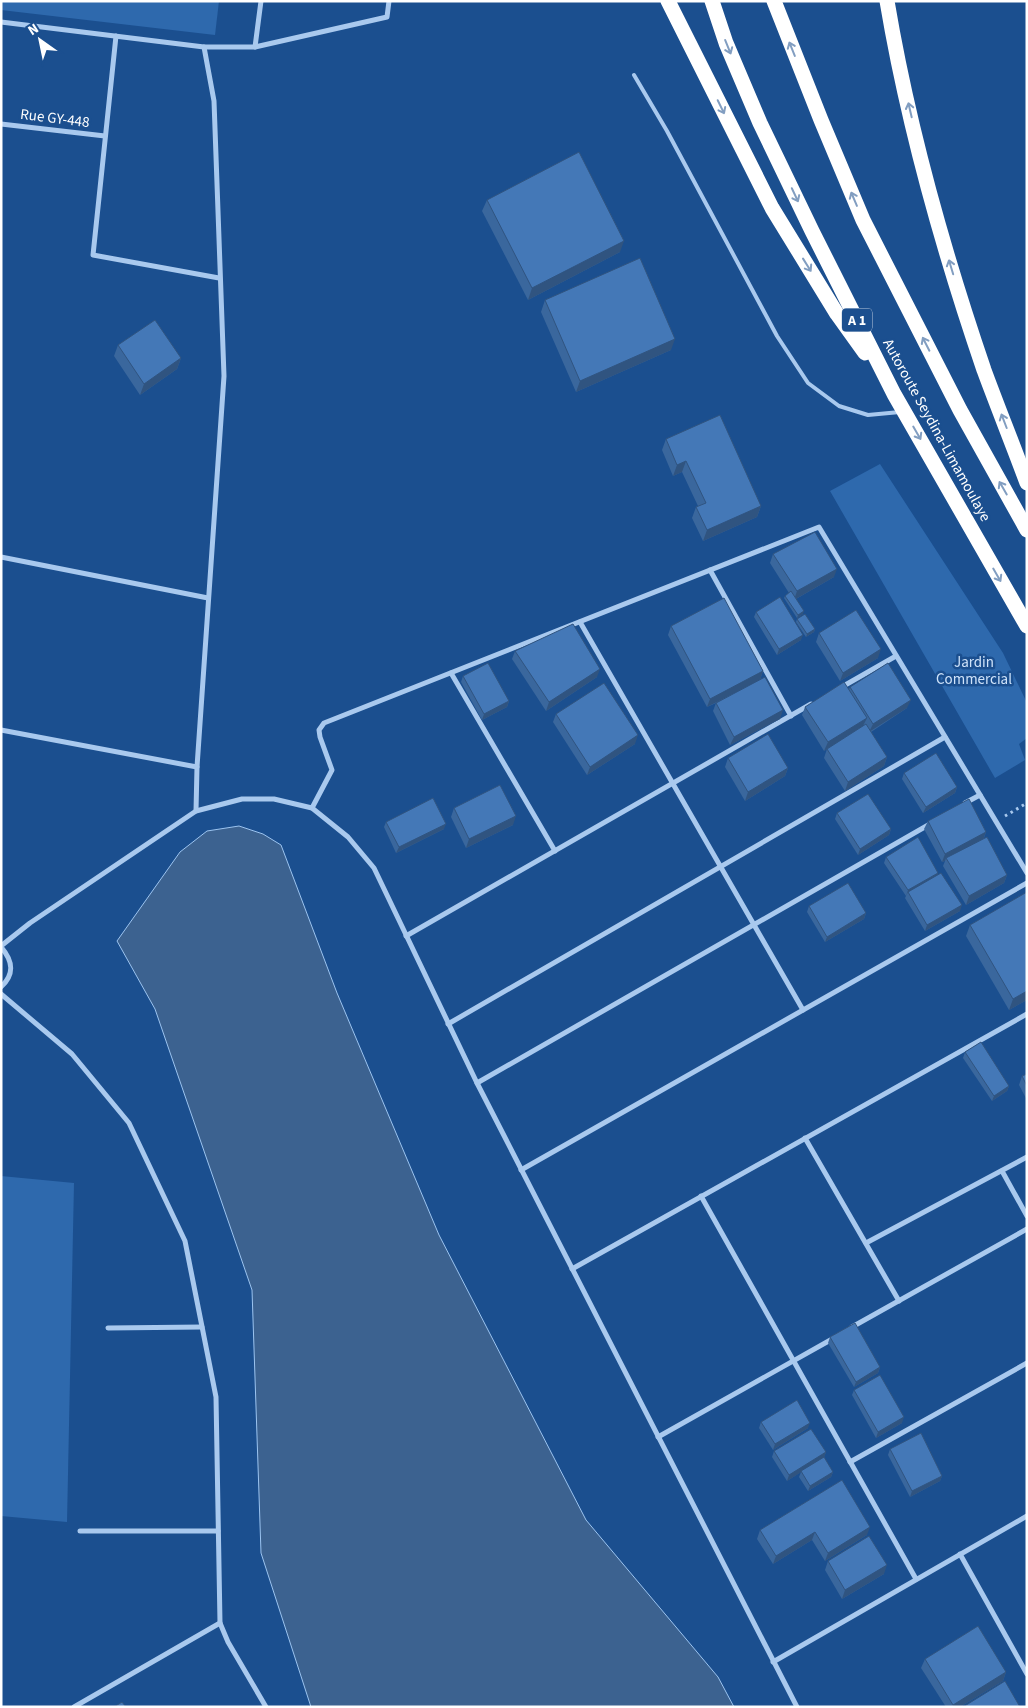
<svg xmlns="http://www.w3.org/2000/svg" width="1028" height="1708" viewBox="0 0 1028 1708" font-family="'Source Sans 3',sans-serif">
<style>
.green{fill:#2e69ad}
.water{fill:#3c6290;stroke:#9cc4f0}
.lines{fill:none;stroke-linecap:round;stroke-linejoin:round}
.path{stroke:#a9c9ee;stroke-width:3;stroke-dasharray:2.5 4;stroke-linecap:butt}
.lane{stroke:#a9c9ee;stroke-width:4}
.street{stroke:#a9c9ee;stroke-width:5}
.highway{stroke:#fff;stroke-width:15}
.wall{fill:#3a679d}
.shaded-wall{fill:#305480}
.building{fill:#4478b7;stroke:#305480}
.oneway{stroke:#829ec1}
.labels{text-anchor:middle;stroke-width:5;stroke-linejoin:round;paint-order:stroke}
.shield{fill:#1b4f8f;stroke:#bbcadd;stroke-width:1}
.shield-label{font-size:14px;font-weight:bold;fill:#fff}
.street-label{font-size:15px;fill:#fff;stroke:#1b4f8f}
.park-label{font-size:15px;fill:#cfe3fa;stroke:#1b4f8f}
</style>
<rect width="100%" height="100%" fill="#1b4f8f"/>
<g class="green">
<path d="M1,1H219L215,35L1,10Z"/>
<path d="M880,464L1003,653L1027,703V738L1019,744L1025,760L995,778L830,491Z"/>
<path d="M1,1176L74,1183L67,1522L1,1516Z"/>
</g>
<path class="water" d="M239,826L263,834L281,845L337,993L439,1235L586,1520L718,1677L734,1707H311L261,1553L252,1290L155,1009L117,941L180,852L207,831Z"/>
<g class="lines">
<path class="path" d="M1005,816L1027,803"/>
<path class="lane" d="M634,75L667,131L777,336L808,383L839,406L868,415L900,412"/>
<g class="street">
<path d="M1,22L204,47H255L387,17L389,1"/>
<path d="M116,36L93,255L219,278"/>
<path d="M255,47L261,1"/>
<path d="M1,124L105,136"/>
<path d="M1,557L208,598"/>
<path d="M710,570L791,716"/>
<path d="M580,622L803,1010"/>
<path d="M451,673L555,851"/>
<path d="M840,688L896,656"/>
<path d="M1,730L197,767"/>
<path d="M965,803L980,795"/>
<path d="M312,808L332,770L320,737L319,730L324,723L819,527L1027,873"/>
<path d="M196,811L197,767L224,376L214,101L204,47"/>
<path d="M406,936L811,704"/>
<path d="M1,946L30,923L196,811L242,799H274L312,808L348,837L374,868L477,1083L797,1707"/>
<path d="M1,947C13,961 15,974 1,987"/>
<path d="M1,994L72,1054L129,1123L185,1241L216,1397L220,1623L228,1642L266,1707"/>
<path d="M448,1024L945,737"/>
<path d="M477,1083L930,824"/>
<path d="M805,1138L899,1301"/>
<path d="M521,1170L1027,883"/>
<path d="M1002,1171L1027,1216"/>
<path d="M701,1196L916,1579"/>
<path d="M866,1243L1027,1157"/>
<path d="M572,1269L1027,1014"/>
<path d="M852,1327L1027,1229"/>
<path d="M108,1328L202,1327"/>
<path d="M658,1437L834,1338"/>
<path d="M850,1462L1027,1363"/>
<path d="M80,1531H218"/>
<path d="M960,1554L1027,1674"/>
<path d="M773,1662L1027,1516"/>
<path d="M74,1707L220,1623"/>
</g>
<g class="highway">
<path d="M668,1L772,208L837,314L865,353"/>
<path d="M712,1L726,43L760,123L812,231L894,394L1027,626"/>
<path d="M774,1L821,120L863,220L960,410L1027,530"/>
<path d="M887,1C908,126 943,250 984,370C998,408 1013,445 1027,483"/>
</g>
</g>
<g class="wall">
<path d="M487,200L620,252L528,300L482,211Z"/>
<path d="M545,300L671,350L576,392L541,312Z"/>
<path d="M118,345L181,358L177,369L140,395L114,356Z"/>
<path d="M666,439L761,506L757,517L703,541L692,518L696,507L698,506L682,472L673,476L662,450Z"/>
<path d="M773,554L834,577L796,599L803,614L797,618L784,598L785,596L789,593L770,563Z"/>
<path d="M756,612L801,640L777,655L754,617Z"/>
<path d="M797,619L815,629L814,632L806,637L796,622Z"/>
<path d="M671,626L763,671L760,680L780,719L730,745L713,711L716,703L707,707L668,635Z"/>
<path d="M819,633L878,658L840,681L816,642Z"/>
<path d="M515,651L597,677L546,711L512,659Z"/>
<path d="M463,676L509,701L507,707L482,720L461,682Z"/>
<path d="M850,687L907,708L871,732L887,757L884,766L845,791L824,758L827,749L835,744L824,751L802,715L805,707L849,689Z"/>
<path d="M556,714L635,744L587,775L553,722Z"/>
<path d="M728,758L788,768L785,776L745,801L725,767Z"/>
<path d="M904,773L957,787L955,793L923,813L902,779Z"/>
<path d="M454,808L513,825L466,848L451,817Z"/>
<path d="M837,813L891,829L889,835L858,855L835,819Z"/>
<path d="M928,821L986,832L984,838L1007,875L1004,883L966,905L943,866L945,861L942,862L924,829Z"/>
<path d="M386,822L444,829L396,853L384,827Z"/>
<path d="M886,857L938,873L937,875L960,911L925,931L905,898L906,896L884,863Z"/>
<path d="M1027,892V1000L1009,1010L966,936L970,925Z"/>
<path d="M809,906L866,913L864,919L825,942L807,912Z"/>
<path d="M965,1052L1009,1086L1007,1091L992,1101L963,1058Z"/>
<path d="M1027,1074V1100L1019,1085L1022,1076Z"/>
<path d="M830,1337L880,1367L878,1373L854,1387L828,1343Z"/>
<path d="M854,1390L902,1423L876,1438L852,1395Z"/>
<path d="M761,1422L808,1428L773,1450L759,1428Z"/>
<path d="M890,1449L942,1476L940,1481L910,1497L888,1455Z"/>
<path d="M774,1451L826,1452L824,1457L833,1472L831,1477L808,1491L799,1477L801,1472L787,1481L772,1457Z"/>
<path d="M842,1480L867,1535L825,1561L812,1540L773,1564L757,1539L760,1530Z"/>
<path d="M828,1561L884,1574L842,1599L825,1570Z"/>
<path d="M925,1659L1006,1672L1003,1681L960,1707H946L921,1668Z"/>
</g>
<g class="shaded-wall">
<path d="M624,241L620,252L528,300L532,288Z"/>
<path d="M675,339L671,350L576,392L580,381Z"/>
<path d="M181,358L177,369L140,395L144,384Z"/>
<path d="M686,461L682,472L673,476L677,465Z"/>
<path d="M761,506L757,517L703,541L707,530Z"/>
<path d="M837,569L834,577L794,600L797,591Z"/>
<path d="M804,611L803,614L797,618L798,615Z"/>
<path d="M815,629L814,632L806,637L807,634Z"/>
<path d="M803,635L801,640L777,655L779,649Z"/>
<path d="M881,649L878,658L840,681L843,673Z"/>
<path d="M600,669L597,677L546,711L549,702Z"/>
<path d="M763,671L760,680L707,707L710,699Z"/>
<path d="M911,700L907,708L869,732L873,724Z"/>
<path d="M509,701L507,707L482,720L484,714Z"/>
<path d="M783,710L780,719L730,745L734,737Z"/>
<path d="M867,718L863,726L824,751L828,742Z"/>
<path d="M638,735L635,744L587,775L590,767Z"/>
<path d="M887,757L884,766L845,791L848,782Z"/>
<path d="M788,768L785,776L745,801L748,792Z"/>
<path d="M957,787L955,793L923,813L926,807Z"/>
<path d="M516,816L513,825L466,848L469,839Z"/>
<path d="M446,824L444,829L396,853L399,847Z"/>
<path d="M891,829L889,835L858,855L860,849Z"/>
<path d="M986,832L983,840L946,858L945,861L942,862L945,854Z"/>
<path d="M938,873L936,878L908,892L906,896L908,890Z"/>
<path d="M1007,875L1004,883L966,905L969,896Z"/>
<path d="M962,905L960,911L925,931L927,925Z"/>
<path d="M866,913L864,919L825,942L827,937Z"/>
<path d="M1027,991V1000L1009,1010L1013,999Z"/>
<path d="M1009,1086L1007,1091L992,1101L994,1096Z"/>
<path d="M880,1367L878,1373L854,1387L856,1382Z"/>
<path d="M904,1417L902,1423L876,1438L878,1432Z"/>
<path d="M810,1423L808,1428L773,1450L775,1444Z"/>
<path d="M826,1452L824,1458L787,1481L789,1475Z"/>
<path d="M833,1472L831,1477L808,1491L810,1486Z"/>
<path d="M942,1476L940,1481L910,1497L912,1491Z"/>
<path d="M870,1527L867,1535L825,1561L828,1553Z"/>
<path d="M815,1532L812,1540L773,1564L776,1556Z"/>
<path d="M887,1565L884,1574L842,1599L845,1590Z"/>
<path d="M1006,1672L1003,1681L960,1707H952L953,1705Z"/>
</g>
<g class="building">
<path d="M579,152L624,241L532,288L487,200Z"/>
<path d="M640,258L675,339L580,381L545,300Z"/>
<path d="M155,320L181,358L144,384L118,345Z"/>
<path d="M720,415L761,506L707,530L696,507L706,503L686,461L677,465L666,439Z"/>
<path d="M815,532L837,569L797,591L773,554Z"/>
<path d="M791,591L804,611L798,615L785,596Z"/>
<path d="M780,597L803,635L779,649L756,612Z"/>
<path d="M724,598L763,671L710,699L671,626Z"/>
<path d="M856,610L881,649L843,673L819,633Z"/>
<path d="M805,614L815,629L807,634L797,619Z"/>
<path d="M573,624L600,669L549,702L515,651Z"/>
<path d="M488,663L509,701L484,714L463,676Z"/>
<path d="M888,663L911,700L873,724L850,687Z"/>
<path d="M765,677L783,710L734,737L716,703Z"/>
<path d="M844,682L867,718L828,742L805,707Z"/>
<path d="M604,683L638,735L590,767L556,714Z"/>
<path d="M866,724L887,757L848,782L827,749Z"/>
<path d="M768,734L788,768L748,792L728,758Z"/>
<path d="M936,753L957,787L926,807L904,773Z"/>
<path d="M500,785L516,816L469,839L454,808Z"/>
<path d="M868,794L891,829L860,849L837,813Z"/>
<path d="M433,798L446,824L399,847L386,822Z"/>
<path d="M969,799L986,832L945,854L928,821Z"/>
<path d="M918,837L938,873L908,890L886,857Z"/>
<path d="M987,837L1007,875L969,896L946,858Z"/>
<path d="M941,873L962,905L927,925L908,892Z"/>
<path d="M848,883L866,913L827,937L809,906Z"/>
<path d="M1027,892V991L1013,999L970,925Z"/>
<path d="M981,1042L1009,1086L994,1096L965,1052Z"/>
<path d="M1027,1074V1086L1022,1076Z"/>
<path d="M855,1323L880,1367L856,1382L830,1337Z"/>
<path d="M880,1375L904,1417L878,1432L854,1390Z"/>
<path d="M797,1400L810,1423L775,1444L761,1422Z"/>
<path d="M811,1429L826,1452L789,1475L774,1451Z"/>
<path d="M921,1433L942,1476L912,1491L890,1449Z"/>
<path d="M824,1457L833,1472L810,1486L801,1471Z"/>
<path d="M842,1480L870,1527L828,1553L815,1532L776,1556L760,1530Z"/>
<path d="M869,1536L887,1565L845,1590L828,1561Z"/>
<path d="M978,1626L1006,1672L953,1705L925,1659Z"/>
<path d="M1005,1681L1020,1707H963Z"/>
<path d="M122,1702L126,1707H114Z"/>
</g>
<defs><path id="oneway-shaft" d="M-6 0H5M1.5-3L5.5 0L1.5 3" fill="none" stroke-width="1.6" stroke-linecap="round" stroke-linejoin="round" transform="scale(1.25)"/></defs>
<g class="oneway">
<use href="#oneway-shaft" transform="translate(728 47) rotate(68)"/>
<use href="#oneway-shaft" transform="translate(792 49) rotate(-112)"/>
<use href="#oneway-shaft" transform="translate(721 107) rotate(64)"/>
<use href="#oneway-shaft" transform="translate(910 110) rotate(-103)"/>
<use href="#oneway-shaft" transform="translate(795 195) rotate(65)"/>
<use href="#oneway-shaft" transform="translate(854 199) rotate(-113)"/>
<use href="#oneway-shaft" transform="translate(807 265) rotate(58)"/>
<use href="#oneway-shaft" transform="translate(951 267) rotate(-107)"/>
<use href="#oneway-shaft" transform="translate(926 344) rotate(-117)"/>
<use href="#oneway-shaft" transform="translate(1004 421) rotate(-111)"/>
<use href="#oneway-shaft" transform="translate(917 433) rotate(60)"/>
<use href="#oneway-shaft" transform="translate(1003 488) rotate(-120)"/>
<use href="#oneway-shaft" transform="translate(997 575) rotate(60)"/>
</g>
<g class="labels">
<rect class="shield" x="842" y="308.5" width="30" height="23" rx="4"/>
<g class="shield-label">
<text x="857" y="325">A 1</text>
</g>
<g class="street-label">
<text transform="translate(55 118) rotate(7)" y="5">Rue GY-448</text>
<text transform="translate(937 430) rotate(61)" y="5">Autoroute Seydina-Limamoulaye</text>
</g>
<g class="park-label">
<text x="974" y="667">Jardin<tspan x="974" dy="17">Commercial</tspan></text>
</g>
</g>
<rect width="1028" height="1708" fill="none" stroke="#ffffff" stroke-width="5"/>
<g transform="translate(40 40) rotate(327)" stroke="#1b4f8f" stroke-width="4" paint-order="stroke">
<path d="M0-4L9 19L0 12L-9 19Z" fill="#ffffff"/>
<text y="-8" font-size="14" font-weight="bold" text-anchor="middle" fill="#ffffff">N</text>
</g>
</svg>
